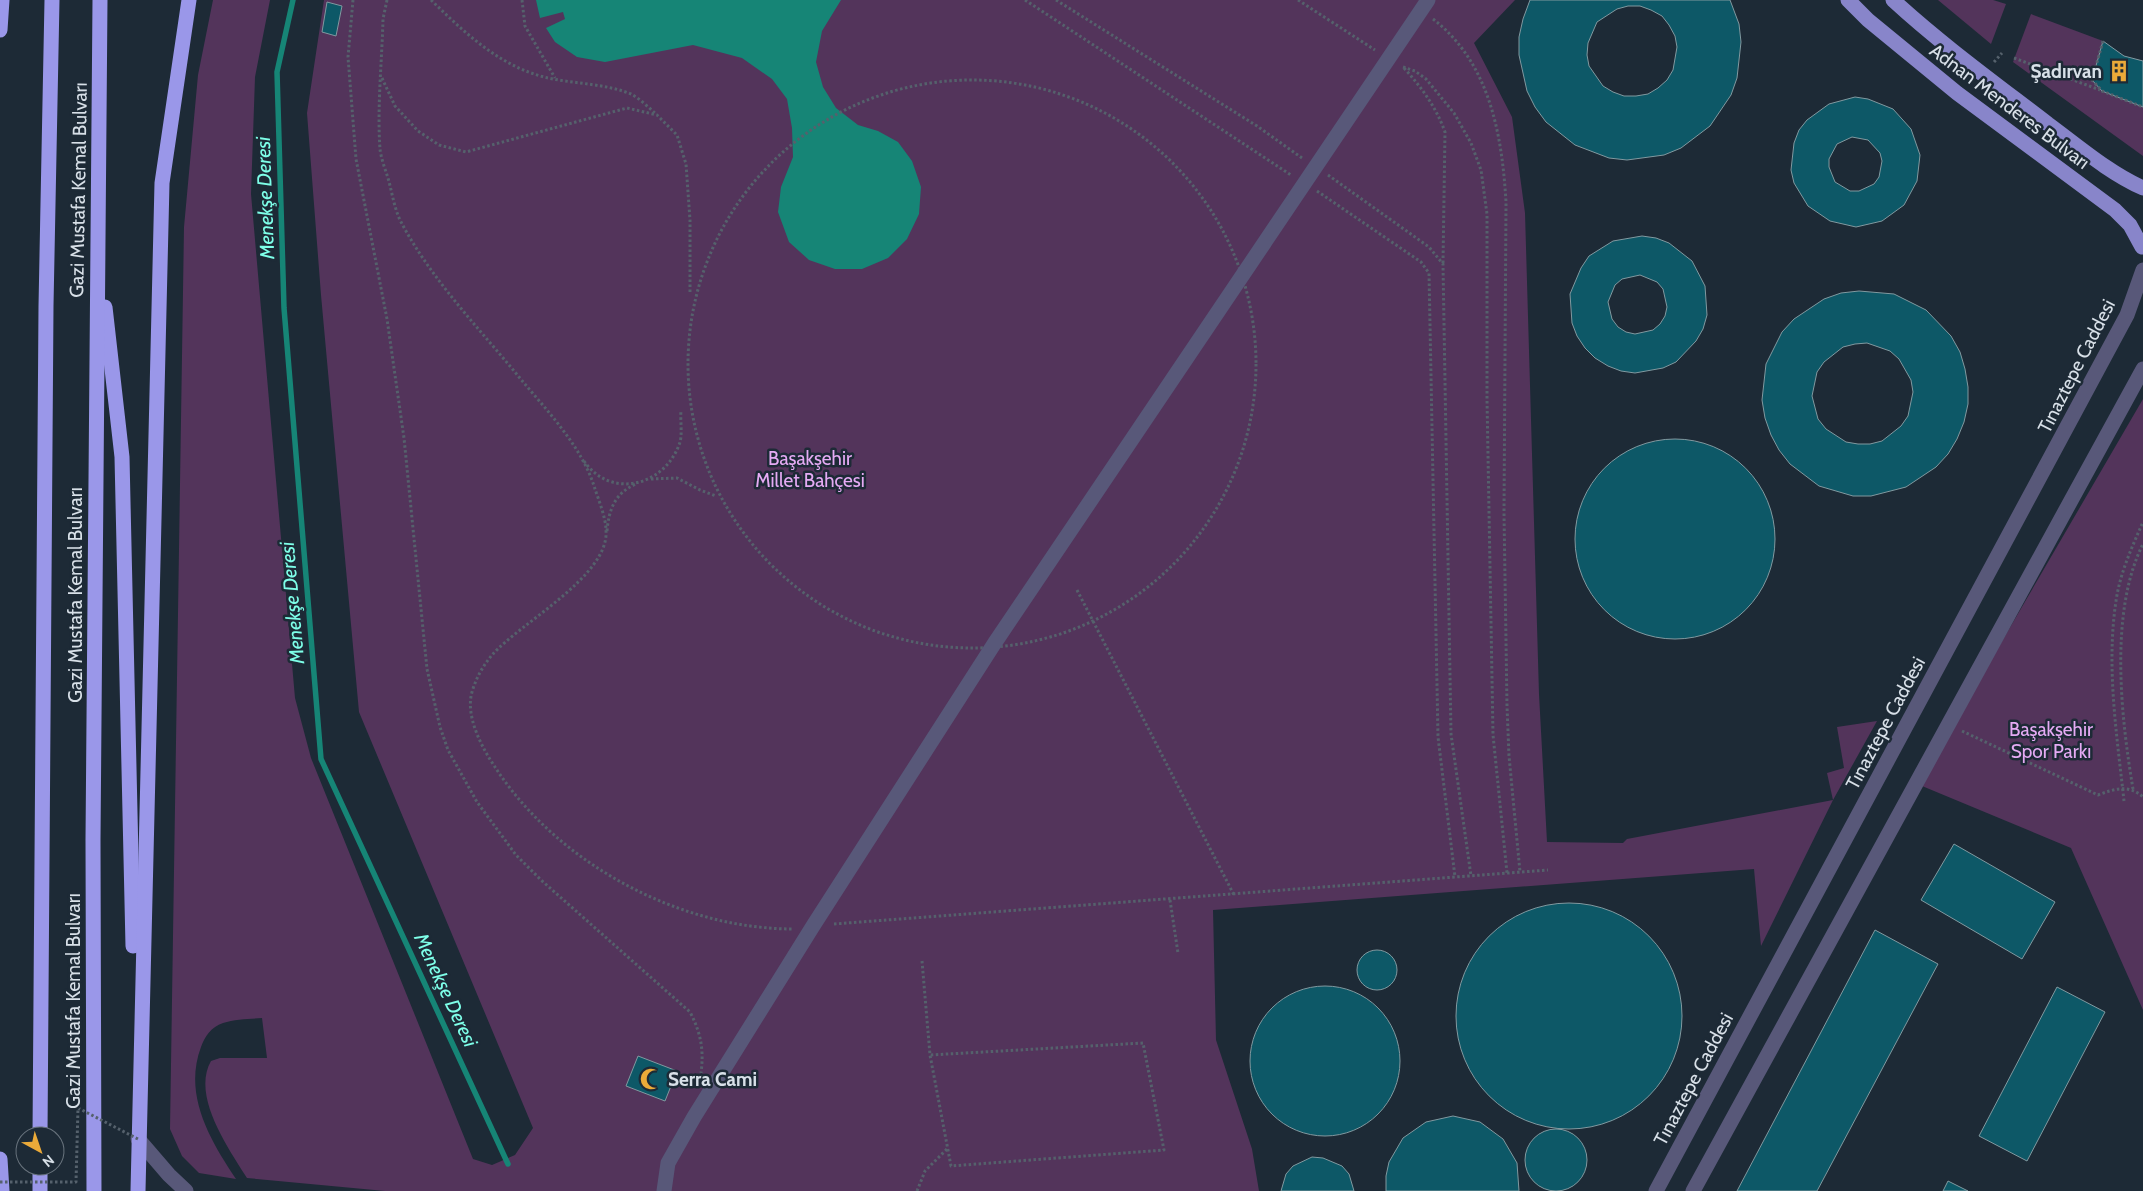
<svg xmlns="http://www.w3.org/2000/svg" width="2143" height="1191" viewBox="0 0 2143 1191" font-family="Cabin,sans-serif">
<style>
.green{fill:#53345b}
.water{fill:#168576}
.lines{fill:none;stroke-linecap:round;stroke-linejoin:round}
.stream{stroke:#168576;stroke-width:5.5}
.building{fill:#0d5867;stroke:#8199a0;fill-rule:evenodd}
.path{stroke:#55616c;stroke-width:3;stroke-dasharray:2.5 2.5;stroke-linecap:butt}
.minor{stroke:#585879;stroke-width:15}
.major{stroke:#8885ca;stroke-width:15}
.highway{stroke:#9a97e9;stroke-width:15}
.path-bridge{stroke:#55616c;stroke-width:3;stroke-dasharray:2.5 2.5;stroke-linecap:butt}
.labels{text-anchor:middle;stroke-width:5;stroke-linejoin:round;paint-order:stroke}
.poi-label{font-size:19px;font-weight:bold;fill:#d8e0e8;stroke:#1d2a36;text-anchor:end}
.street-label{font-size:19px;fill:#d8e0e8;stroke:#1d2a36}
.park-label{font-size:19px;fill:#e5aaf4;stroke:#1d2a36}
.water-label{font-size:20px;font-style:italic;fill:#7effe9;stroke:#1d2a36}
</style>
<rect width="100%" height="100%" fill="#1d2a36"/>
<g class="green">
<path d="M213,0H270L255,77L251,194L295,698L311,758L473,1159L492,1165L515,1155L533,1128L359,712L321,295L307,113L324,0H1515L1474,43L1512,117L1525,213L1539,694L1547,842L1623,843L1627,839L1833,800L1827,773L1844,768L1837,727L1877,721L1833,800L1761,946L1754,869L1213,910L1216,1040L1252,1149L1259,1191H385L247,1178C229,1149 191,1096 211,1061L220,1058H267L262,1018C250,1019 235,1019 223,1023C211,1027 205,1036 201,1047C183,1095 210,1140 236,1179L199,1173L182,1156L170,1129L184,227L198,75Z"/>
<path d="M1938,0H1993L2006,4L1991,44Z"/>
<path d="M2031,14L2103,41L2124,56L2143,61V156L2013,62Z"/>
<path d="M2143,399V1010L2071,848L1922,786L1945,739Z"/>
</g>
<path class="water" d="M536,0H841L822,31L816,62L823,87L836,108L858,125L878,131L898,142L912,161L921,187L919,214L907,239L888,258L862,269H835L809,260L789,242L778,212L781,187L793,157L792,128L787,99L772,79L742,58L693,45L605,62L577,57L555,42L546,28L565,19L563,12L540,18Z"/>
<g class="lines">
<path class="stream" d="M293,0L277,72L284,308L321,759L508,1164"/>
</g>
<g class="building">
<path d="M1530,0H1730L1739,24L1741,42L1737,78L1731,95L1710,126L1681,148L1664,155L1627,160L1609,158L1575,145L1546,122L1535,107L1527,91L1519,55V37L1523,19ZM1628,6H1640L1651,10L1662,16L1669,25L1675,36L1677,47L1673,70L1667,80L1658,88L1648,94L1636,96H1624L1613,92L1603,86L1589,66L1587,55L1588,43L1597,22L1617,9Z"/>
<path d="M327,2L342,6L336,36L322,32Z"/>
<path d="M2103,41L2124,56L2143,61V107L2102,91L2092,80Z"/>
<path d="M1855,97L1868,99L1893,109L1911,129L1920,155L1917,181L1904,205L1882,221L1856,227L1830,221L1808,206L1794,183L1791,170L1794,143L1799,130L1807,120L1829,104ZM1852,137L1868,140L1880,153L1882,161L1879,177L1874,184L1859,191H1850L1835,182L1829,167V159L1837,144Z"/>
<path d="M1642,236L1656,238L1669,243L1692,261L1705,286L1707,315L1703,329L1696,341L1676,362L1663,368L1635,373L1621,371L1608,366L1595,358L1585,348L1577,336L1572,323L1570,294L1581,268L1589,256L1613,241ZM1640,275L1657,282L1663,289L1667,307L1665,316L1660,324L1653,330L1635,334L1626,332L1618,327L1612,319L1608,302L1615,285L1622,279Z"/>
<path d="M1859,291L1894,294L1926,310L1951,336L1960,352L1965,369L1968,387V404L1964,422L1957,439L1948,454L1936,467L1906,487L1871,496H1853L1819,486L1790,464L1779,450L1771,435L1765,418L1762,400L1766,364L1782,332L1794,319L1824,299L1841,293ZM1867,343L1890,351L1899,359L1911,380L1913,392L1908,416L1901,426L1882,441L1870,444H1858L1846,442L1826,429L1818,419L1812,396L1817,372L1824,362L1843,347L1855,344Z"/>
<circle cx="1675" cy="539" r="100"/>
<path d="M1954,844L2055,902L2022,959L1921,900Z"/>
<circle cx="1569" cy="1016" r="113"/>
<path d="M1875,930L1938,964L1817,1191H1737Z"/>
<circle cx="1377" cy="970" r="20"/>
<circle cx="1325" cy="1061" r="75"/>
<path d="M2057,987L2105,1012L2027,1161L1979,1136Z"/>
<path d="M638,1056L677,1071L665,1101L626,1086Z"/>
<path d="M1453,1116L1480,1122L1503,1139L1517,1163L1519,1191H1386V1176L1389,1162L1403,1138L1426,1122Z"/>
<circle cx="1556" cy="1160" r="31"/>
<path d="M1312,1157L1323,1158L1342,1166L1349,1174L1354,1191H1281L1286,1174L1293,1166Z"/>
<path d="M1948,1181L1968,1191H1943Z"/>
</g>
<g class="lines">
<g class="path">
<path d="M353,0L348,57L356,159L387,319L404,438L427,669L440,727L448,750L477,802L516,855L541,880L690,1012C701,1033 704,1050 701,1073"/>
<path d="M387,0L383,19C382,60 377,108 380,149C381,158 385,169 388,178C392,192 394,207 400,220C430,278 478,327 519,377C547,411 582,446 595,489C599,501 606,518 606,531C609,576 520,623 492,655C483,666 476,678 472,692C465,716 482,748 495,767C557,863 679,929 793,929"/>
<path d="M431,0C464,32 498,65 544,77C572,84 604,83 631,94C639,98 648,107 655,113"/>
<path d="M522,0L525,26L555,78"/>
<path d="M1025,0L1291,175"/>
<path d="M1056,0L1257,126L1302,158"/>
<path d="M1298,0L1375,50"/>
<path d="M1433,19C1490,63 1502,135 1506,202L1504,513L1507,706L1509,756L1520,872"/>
<path d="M2103,41L2092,80L2102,91L2143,107"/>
<path d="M2014,58L2100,90"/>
<path d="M1994,62L2002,53"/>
<path d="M1403,67L1415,71L1426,79L1454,113L1471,143L1481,170L1487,214V399L1493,735L1507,873"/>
<path d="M1404,68C1422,88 1436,107 1445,132L1443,263"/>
<path d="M382,78L395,106L418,131L439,145L466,152L627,108L657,115L677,135L686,164L690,220V293"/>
<circle cx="972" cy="364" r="284"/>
<path d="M1328,175L1429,247L1443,264L1451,734L1471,876"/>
<path d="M1317,191L1421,262L1429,273L1438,737L1455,877"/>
<path d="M584,461C610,499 663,487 679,445C683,436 680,421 681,410"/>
<path d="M651,479L677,478L700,490L716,496"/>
<path d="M607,531C609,509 615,493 636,484"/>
<path d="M1077,590L1234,895"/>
<path d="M1962,731L2098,795C2114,789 2129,784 2143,797"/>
<path d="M2133,789C2121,717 2109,611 2143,544"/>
<path d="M2124,801C2117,736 2106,667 2116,601C2120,573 2132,547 2143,522"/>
<path d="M1170,900L1178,953"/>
<path d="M834,924L1548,870"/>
<path d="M922,961L930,1055L951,1166L1164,1150L1143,1043L930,1055"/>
<path d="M917,1191L925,1171L947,1149"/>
</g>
<g class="minor">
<path d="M138,1139L169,1175L186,1191"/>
<path d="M664,1191L668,1163L694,1117L813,926L994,644L1428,0"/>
<path d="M1656,1191L2127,315L2143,270"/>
<path d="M1693,1191L2143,369"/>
</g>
<g class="major">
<path d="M1848,0L1868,20L1957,93L2115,210L2130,225L2142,247"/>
<path d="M1893,0C1942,45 1996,84 2048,124C2078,146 2109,173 2143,188"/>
</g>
<g class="highway">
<path d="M0,30L2,0"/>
<path d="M105,307L122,457L133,946"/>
<path d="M40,1136L46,306L52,0"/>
<path d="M0,1159L2,1191"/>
<path d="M40,1191V1166"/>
<path d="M94,1191L93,840L100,0"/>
<path d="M138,1191L162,183L189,0"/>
</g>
<path class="path-bridge" d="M0,1182H76L78,1108L138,1139"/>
</g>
<defs>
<g id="building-bare" transform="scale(1.725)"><path d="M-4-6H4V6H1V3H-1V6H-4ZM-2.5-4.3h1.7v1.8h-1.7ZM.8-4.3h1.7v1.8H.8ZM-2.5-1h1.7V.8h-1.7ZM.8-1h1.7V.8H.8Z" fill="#ebaa39" stroke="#1d2a36" stroke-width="2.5" paint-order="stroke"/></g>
<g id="mosque-bare" transform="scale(1.725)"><path d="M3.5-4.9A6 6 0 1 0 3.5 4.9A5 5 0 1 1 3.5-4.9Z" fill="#ebaa39" stroke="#1d2a36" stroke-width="2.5" paint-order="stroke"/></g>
</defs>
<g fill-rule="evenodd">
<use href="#building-bare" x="2119" y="71"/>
<use href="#mosque-bare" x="651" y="1079"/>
</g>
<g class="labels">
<g class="poi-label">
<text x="2102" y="78">Şadırvan</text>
<text x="668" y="1086" text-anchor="start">Serra Cami</text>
</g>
<g class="street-label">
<text transform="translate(2010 106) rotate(37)" y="7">Adnan Menderes Bulvarı</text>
<text transform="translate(78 190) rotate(-89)" y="7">Gazi Mustafa Kemal Bulvarı</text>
<text transform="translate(2076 366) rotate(-63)" y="7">Tınaztepe Caddesi</text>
<text transform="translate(75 595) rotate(-90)" y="7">Gazi Mustafa Kemal Bulvarı</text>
<text transform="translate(1885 723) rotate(-62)" y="7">Tınaztepe Caddesi</text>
<text transform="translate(73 1001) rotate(-90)" y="7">Gazi Mustafa Kemal Bulvarı</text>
<text transform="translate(1693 1079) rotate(-62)" y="7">Tınaztepe Caddesi</text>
</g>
<g class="park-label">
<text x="810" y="465">Başakşehir<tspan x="810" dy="22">Millet Bahçesi</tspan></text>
<text x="2051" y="736">Başakşehir<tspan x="2051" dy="22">Spor Parkı</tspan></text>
</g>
<g class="water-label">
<text transform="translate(265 198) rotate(-92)" y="7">Menekşe Deresi</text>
<text transform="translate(292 603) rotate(-95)" y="7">Menekşe Deresi</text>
<text transform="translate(446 990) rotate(65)" y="7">Menekşe Deresi</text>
</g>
</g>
<g transform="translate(40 1151) rotate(140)"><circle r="24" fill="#1d2a36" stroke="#68737d"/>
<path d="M0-4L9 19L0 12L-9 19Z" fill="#ebaa39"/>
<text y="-8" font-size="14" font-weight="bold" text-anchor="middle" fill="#d8e0e8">N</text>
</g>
</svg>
